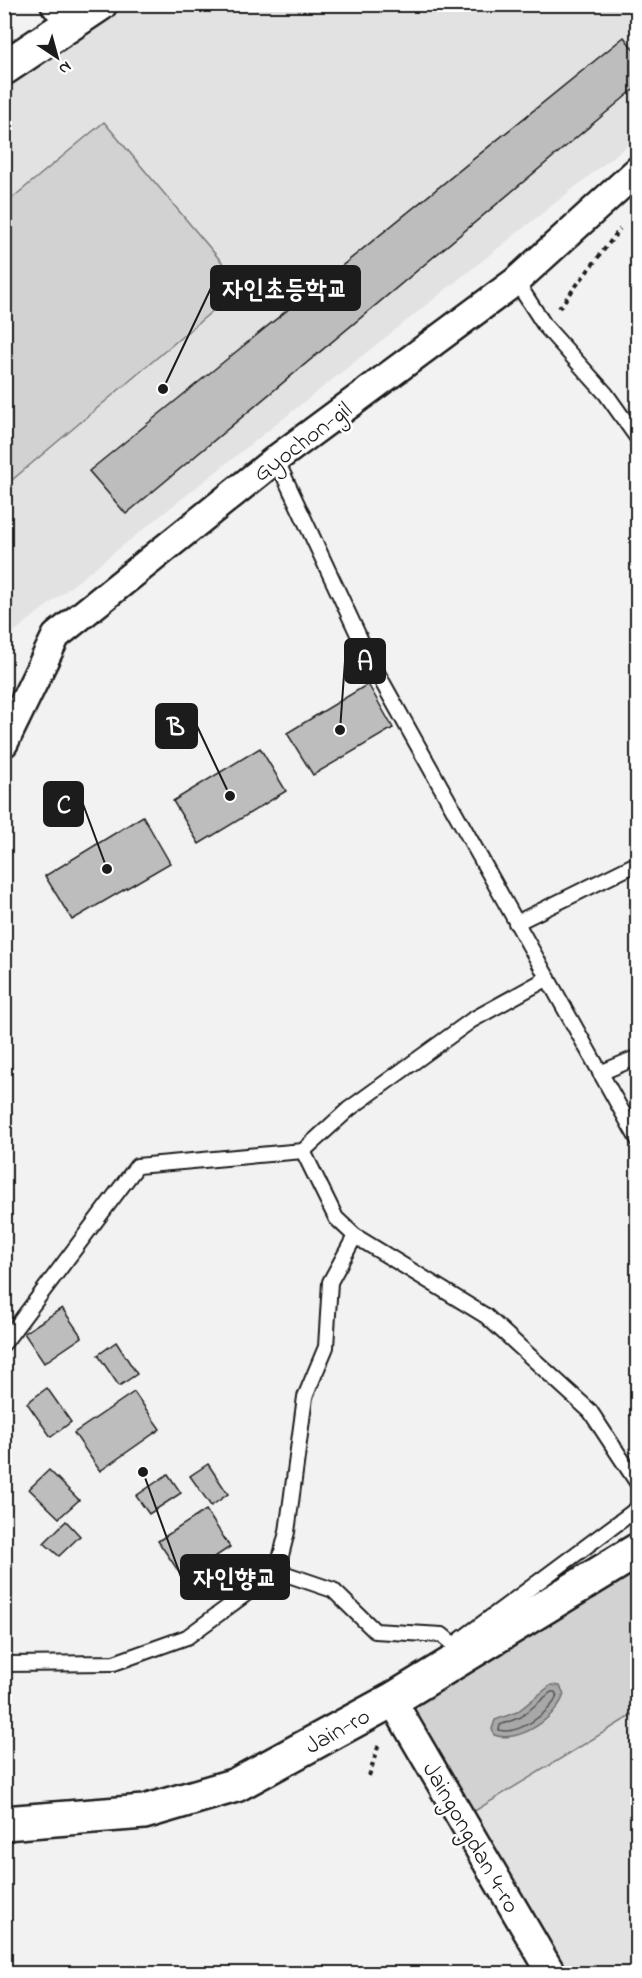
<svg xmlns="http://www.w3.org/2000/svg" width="642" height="1978" viewBox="0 0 642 1978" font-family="'Indie Flower','Poor Story',sans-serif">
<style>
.built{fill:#e2e2e2}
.green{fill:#d2d2d2;stroke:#777;stroke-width:1.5}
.water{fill:#a8a8a8;stroke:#707070;stroke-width:1.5}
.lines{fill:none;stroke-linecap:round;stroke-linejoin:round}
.shore{stroke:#545454;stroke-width:1.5}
.building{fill:#bdbdbd;stroke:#1c1c1c;stroke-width:1.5}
.service-casing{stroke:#1c1c1c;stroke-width:18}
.minor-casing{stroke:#1c1c1c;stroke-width:32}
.tertiary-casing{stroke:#1c1c1c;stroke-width:38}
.secondary-casing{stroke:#1c1c1c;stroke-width:38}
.path{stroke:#1c1c1c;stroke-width:4;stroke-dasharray:4.5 4.5;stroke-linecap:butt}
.service{stroke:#fff;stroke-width:14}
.minor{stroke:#fff;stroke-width:27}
.tertiary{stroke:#fff;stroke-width:33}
.secondary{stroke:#fff;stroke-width:33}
.labels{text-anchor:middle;stroke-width:5;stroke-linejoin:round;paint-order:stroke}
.street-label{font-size:24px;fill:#1c1c1c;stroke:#fff}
.leader{fill:none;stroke:#1c1c1c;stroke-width:2}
.callout-dot{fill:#1c1c1c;stroke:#fff;stroke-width:2}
.callout{fill:#1c1c1c;stroke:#1c1c1c;stroke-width:2}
.callout-label{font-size:26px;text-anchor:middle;font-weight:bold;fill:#fff}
</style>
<rect width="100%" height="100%" fill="#f2f2f2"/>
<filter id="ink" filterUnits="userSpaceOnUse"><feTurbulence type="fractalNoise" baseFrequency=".0167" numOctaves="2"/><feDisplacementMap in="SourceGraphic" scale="12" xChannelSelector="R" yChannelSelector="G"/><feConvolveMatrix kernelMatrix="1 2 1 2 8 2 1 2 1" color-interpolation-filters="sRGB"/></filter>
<g filter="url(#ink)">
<g class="built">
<path d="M100,5H637V138L5,639V71Z"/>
<path d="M637,1712V1973H550L460,1820Z"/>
</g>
<g class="green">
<path d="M104,122L242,286L5,486V204Z"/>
<path d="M637,1552V1712L460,1820L392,1700Z"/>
</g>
<path class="water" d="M551,1685L560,1686L564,1694C557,1718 518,1744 494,1735L492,1729L495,1720L517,1712Z"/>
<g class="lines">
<path class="shore" d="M551,1692H555L557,1696C551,1713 516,1736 499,1730L500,1725L521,1717Z"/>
</g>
<g class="building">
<path d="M624,37L638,55V86L126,514L89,471Z"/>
<path d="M368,684L393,728L313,775L287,733Z"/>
<path d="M260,748L286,791L199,844L173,801Z"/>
<path d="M143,816L170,863L72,920L45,876Z"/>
<path d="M62,1308L82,1337L44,1363L24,1333Z"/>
<path d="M116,1342L137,1374L119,1386L98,1355Z"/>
<path d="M47,1388L71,1422L51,1437L27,1403Z"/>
<path d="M134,1392L160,1429L100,1471L74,1433Z"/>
<path d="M208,1464L228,1494L211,1506L190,1476Z"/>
<path d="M49,1470L79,1500L59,1518L29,1489Z"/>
<path d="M168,1474L181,1493L149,1514L136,1496Z"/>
<path d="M206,1510L230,1547L183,1578L158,1541Z"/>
<path d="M66,1521L80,1536L59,1556L44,1543Z"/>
</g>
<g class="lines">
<g class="service-casing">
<g id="service">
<path d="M516,281L545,326L606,394L638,439"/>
<path d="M276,459L370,660L638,1140"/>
<path d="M516,923L638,863"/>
<path d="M600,1073L638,1057"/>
<path d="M355,1236L486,1316L590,1411L638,1484"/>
<path d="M4,1343L137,1166L303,1151L349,1109L472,1020L548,978"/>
<path d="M277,1571L333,1590L375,1631L442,1635L460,1650"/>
<path d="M456,1643L638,1508"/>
<path d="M4,1664L114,1663L187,1637L277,1571L287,1532L305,1397L326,1347L330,1282L355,1236L336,1218L303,1151"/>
</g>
</g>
<g class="minor-casing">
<g id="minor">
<path d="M4,743L56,636L276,459L516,281L638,170"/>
<path d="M392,1700L552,1974"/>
</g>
</g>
<g class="tertiary-casing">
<g id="tertiary">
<path d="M79,18L100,4"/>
<path d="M4,1823L144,1812L236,1785L392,1700L638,1550"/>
</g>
</g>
<g class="secondary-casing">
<path id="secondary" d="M4,68L79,18L58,4"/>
</g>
<g class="path">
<path d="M559,308L620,229"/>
<path d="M369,1776L379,1744"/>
</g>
<use href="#service" class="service"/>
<use href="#minor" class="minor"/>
<use href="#tertiary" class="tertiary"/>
<use href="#secondary" class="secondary"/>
</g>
</g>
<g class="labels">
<g class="street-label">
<text transform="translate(302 441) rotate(-37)" y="8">Gyochon-gil</text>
<text transform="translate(337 1730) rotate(-29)" y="8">Jain-ro</text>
<text transform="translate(472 1837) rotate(60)" y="8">Jaingongdan 4-ro</text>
</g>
</g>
<path class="leader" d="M163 389L211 288M340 730L345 661M230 796L197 726M107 869L83 804M143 1472L181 1577"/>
<g class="callout-dot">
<circle cx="163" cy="389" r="6"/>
<circle cx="340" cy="730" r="6"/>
<circle cx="230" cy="796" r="6"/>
<circle cx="107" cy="869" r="6"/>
<circle cx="143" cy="1472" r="6"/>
</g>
<g class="callout">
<rect x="211" y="266" width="149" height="44" rx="6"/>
<rect x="345" y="639" width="40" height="44" rx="6"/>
<rect x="156" y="704" width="41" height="44" rx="6"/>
<rect x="44" y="782" width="39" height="44" rx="6"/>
<rect x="181" y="1555" width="108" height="44" rx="6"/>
</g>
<g class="callout-label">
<text x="285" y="297">자인초등학교</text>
<text x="365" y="670">A</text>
<text x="176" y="735">B</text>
<text x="64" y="813">C</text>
<text x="235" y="1586">자인향교</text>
</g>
<rect width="642" height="1978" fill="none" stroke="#fff" stroke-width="24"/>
<rect x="12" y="12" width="618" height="1954" fill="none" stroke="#1c1c1c" stroke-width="2" filter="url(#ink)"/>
<g transform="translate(57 57) rotate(144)" stroke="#ffffff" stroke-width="4.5" paint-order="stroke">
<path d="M0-4.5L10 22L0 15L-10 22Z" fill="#1c1c1c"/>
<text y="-9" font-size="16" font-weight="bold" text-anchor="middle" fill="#1c1c1c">N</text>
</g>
</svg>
